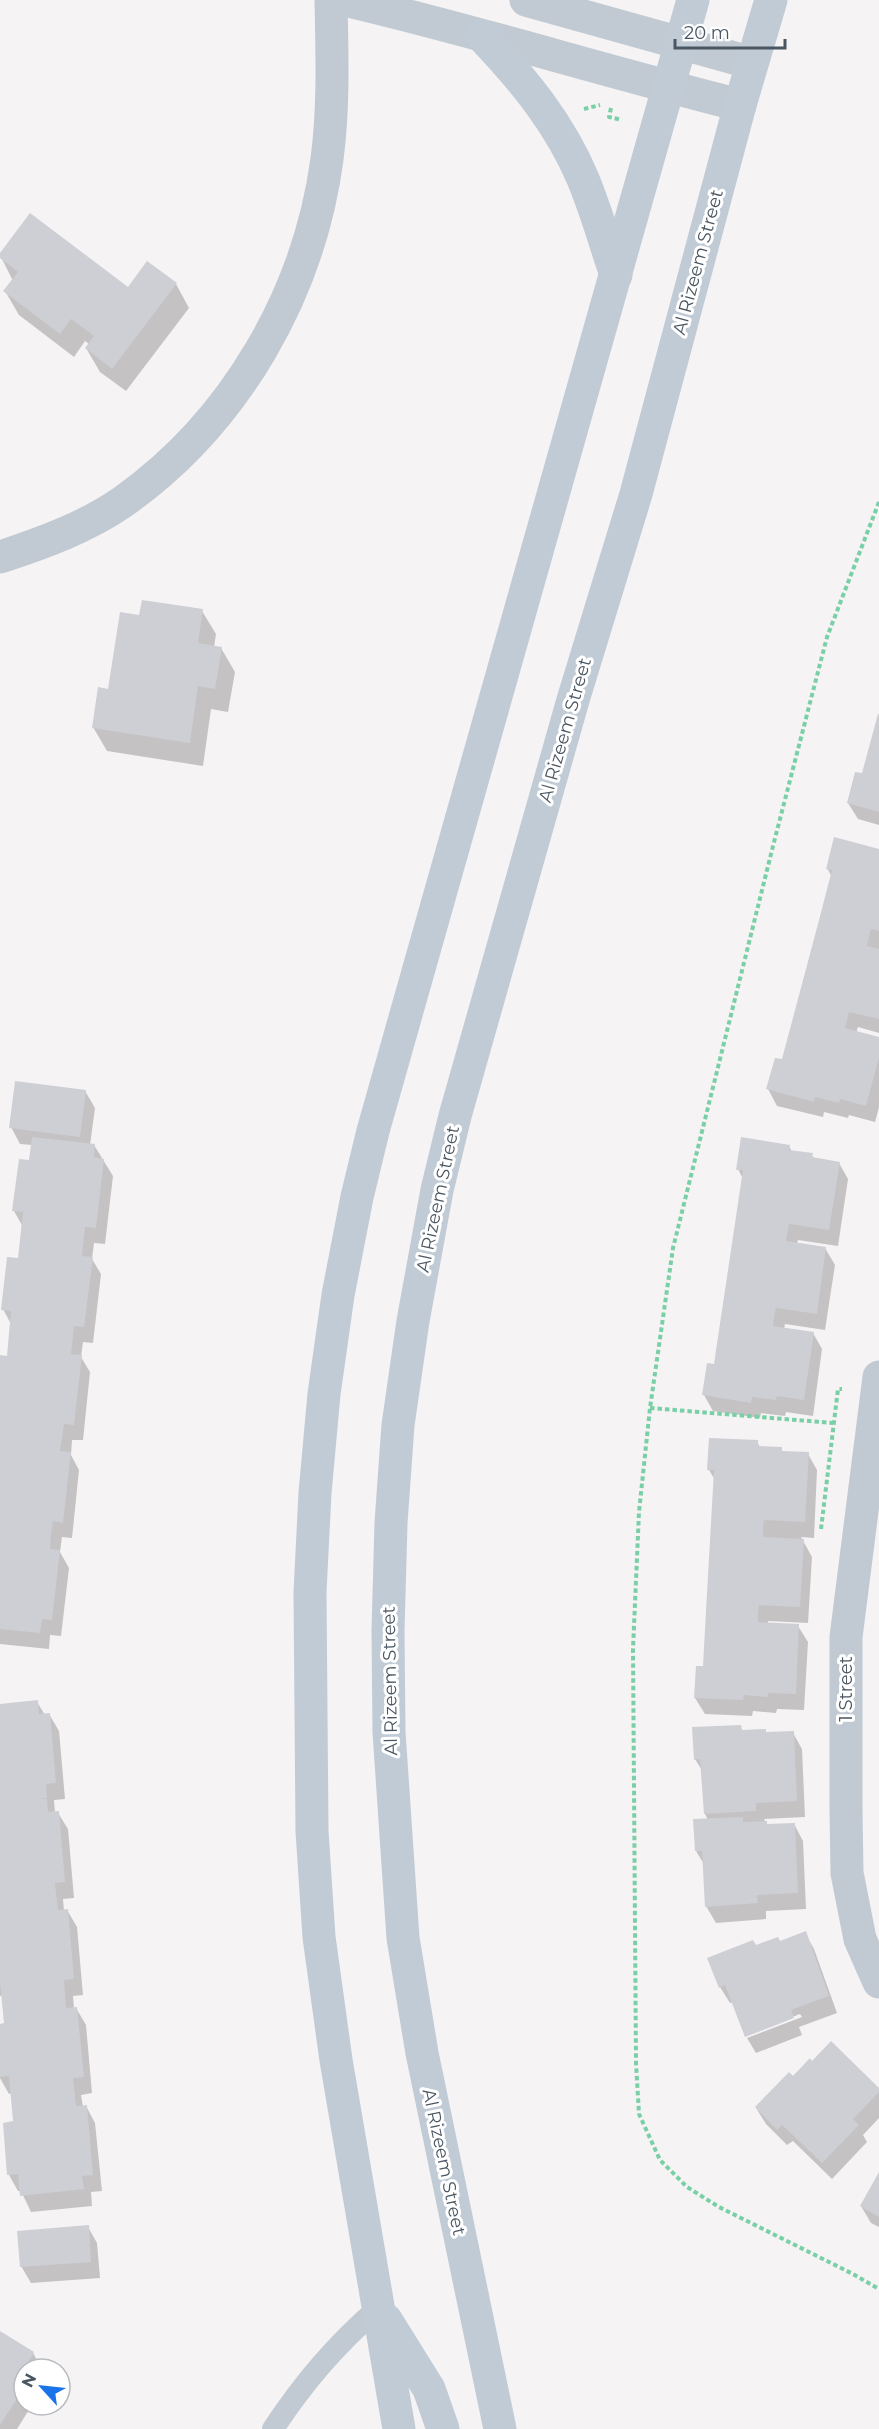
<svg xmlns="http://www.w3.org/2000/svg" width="879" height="2429" viewBox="0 0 879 2429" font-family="Montserrat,sans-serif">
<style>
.shadow{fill:#0003}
.building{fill:#cdcfd5}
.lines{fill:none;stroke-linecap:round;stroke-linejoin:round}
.path{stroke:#7ad0a6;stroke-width:4;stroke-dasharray:4.5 3;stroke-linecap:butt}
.lane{stroke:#c1cad2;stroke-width:22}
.street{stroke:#c1cad2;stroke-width:33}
.secondary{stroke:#c1cbd6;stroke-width:33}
.labels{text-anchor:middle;stroke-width:6;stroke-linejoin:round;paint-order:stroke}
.street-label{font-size:18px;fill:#4a5661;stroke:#fff}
</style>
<rect width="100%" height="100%" fill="#f5f3f3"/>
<g class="shadow">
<path d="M0,255L129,289L176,284L189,308L126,391L100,372L86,348L89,344L85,341L74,357L19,315L5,291L13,281Z"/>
<path d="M202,611L216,634L214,647L221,648L235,672L228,712L211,709L203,766L107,751L93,727L109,691Z"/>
<path d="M879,715V825L858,819L848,803L863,775Z"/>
<path d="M879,851V1033L858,1027L856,1033L879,1039V1107L875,1122L849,1115L848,1118L824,1112L823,1117L777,1106L768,1089L783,1061L832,877L827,868Z"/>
<path d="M85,1091L95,1108L90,1145H94L113,1176L105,1244L94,1243L92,1259L101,1274L93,1343L83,1342L81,1357L90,1372L83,1440H72L71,1455L79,1470L72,1538L62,1537L60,1552L69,1568L61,1636L50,1635L49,1649L0,1644V1357L9,1358L12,1326L3,1309L19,1260L23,1227L14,1211L30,1161L32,1145L20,1144L11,1127Z"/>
<path d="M789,1146L792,1152L812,1155L814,1159L839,1163L848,1179L838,1246L798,1240L797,1244L825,1248L835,1265L825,1330L785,1324L784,1329L813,1333L822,1349L813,1416L786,1412L785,1416L761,1413L760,1418L713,1411L704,1395L716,1366L743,1179L738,1169Z"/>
<path d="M757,1442L760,1447L781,1448L783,1453L808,1454L817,1470L814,1538L801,1537L812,1557L808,1623L768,1621V1624L798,1626L808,1642L804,1710L777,1709L776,1713L753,1711L752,1716L705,1714L695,1698L704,1668L715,1480L709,1470Z"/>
<path d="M37,1702L45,1715L49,1714L59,1731L65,1799L54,1800L55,1813H58L68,1829L74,1898L63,1899L64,1911L67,1910L77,1927L83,1995L73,1996L74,2009L76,2008L86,2025L92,2093L81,2095L83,2107L86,2106L95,2123L102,2191L91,2192L92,2206L31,2212L21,2191H18L9,2175L15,2123L12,2093L9,2094L0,2078V2026L6,2025L3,1995L0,1996V1706Z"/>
<path d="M740,1726L743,1731L767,1734L793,1733L802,1749L805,1817L764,1819L768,1826L794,1824L803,1841L806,1909L766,1911V1919L716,1923L706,1906L704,1864L696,1851L708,1820L705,1814L703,1772L695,1759Z"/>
<path d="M805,1933L814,1949L837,2013L799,2027L802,2035L756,2053L747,2038L802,2017L800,2014L746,2035L733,2002L730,2003L720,1987L755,1947L780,1942Z"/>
<path d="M793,2078L879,2090V2118L863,2135L867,2142L832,2179L793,2141L787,2145L766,2124L756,2108Z"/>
<path d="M879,2175V2227L871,2223L861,2206Z"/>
<path d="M88,2227L97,2243L100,2278L31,2283L21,2266Z"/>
<path d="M0,2333L33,2353L42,2369H24V2405H32L17,2429H0Z"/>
</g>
<g class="building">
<path d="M30,213L128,287L147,261L177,283L112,369L85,348L94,336L71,319L60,334L3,291L18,272L0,258V253Z"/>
<path d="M142,600L203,609L198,643L222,647L215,689L198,686L190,743L92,728L98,687L108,689L120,612L139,615Z"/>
<path d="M878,714H879V812L847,803L855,772L862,773Z"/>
<path d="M834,837L879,849V931L871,929L867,946L879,949V1019L849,1012L845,1028L879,1037V1057L866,1106L840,1099L839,1103L815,1097L814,1102L766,1089L775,1058L782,1059L818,924L832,870L826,869Z"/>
<path d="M15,1081L86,1090L80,1137L9,1128Z"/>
<path d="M32,1137L95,1144L94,1157L104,1159L96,1228L85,1227L82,1256L93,1257L84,1327L74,1326L71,1354L82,1355L74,1425L64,1424L62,1438L60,1451L71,1452L63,1523L53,1521L51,1535L50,1549L60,1550L52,1620L42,1619L40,1633L0,1629V1355L7,1356L11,1311L1,1310L7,1257L18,1258L23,1212L12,1211L19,1159L29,1160Z"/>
<path d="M741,1137L790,1145L789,1150L813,1153L812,1157L840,1162L829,1230L789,1224L786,1241L826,1247L817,1314L776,1308L774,1317L773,1326L814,1332L804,1400L777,1396L776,1400L752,1397L751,1403L702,1395L707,1363L714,1364L741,1183L743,1170H736Z"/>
<path d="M709,1438L758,1440V1446L782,1447V1451L809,1452L805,1522L764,1520L763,1528V1537L804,1539L800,1607L759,1605L758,1613V1622L799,1624L796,1694L768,1693V1697L744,1695L743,1700L694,1698L696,1666H703L706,1611L714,1470H707Z"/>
<path d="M38,1700L39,1714L50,1713L56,1783L46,1784L47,1798L39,1799H47L48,1812L59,1811L65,1882L55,1883L58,1910L68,1909L74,1979L64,1980L66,2008L77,2007L84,2077L73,2078L76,2106L87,2105L93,2175L82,2176L84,2189L20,2196L18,2174L7,2175L3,2123L13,2121L9,2076L0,2077V2024L4,2023L0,1982V1704Z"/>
<path d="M741,1725L742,1730L766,1729V1732L794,1731L797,1801L756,1803V1811L704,1814L700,1759L694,1760L692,1727Z"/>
<path d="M743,1817V1822L767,1821V1824L795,1823L798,1893L757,1895L758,1903L705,1907L702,1851H695L693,1819Z"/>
<path d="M806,1931L829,1996L791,2010L794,2018L745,2037L725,1985L719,1988L707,1958L753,1940L756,1945L778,1937L780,1941Z"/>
<path d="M831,2041L879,2088V2092L853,2119L859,2125L822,2163L782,2125L777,2130L755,2107L789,2072L793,2076L810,2058L812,2061Z"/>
<path d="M879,2172V2217L860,2206Z"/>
<path d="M89,2225L91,2262L20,2267L17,2231Z"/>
<path d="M0,2331L34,2352L27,2364L34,2369H24V2388L0,2425Z"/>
</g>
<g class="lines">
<g class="path">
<path d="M611,108L609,117L622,120"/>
<path d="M584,109L600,105"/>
<path d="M879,502L827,637L773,846L673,1248L650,1408L639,1512L633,1649L636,2063L639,2114L660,2160L687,2187L719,2207L851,2273L879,2289"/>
<path d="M650,1408L833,1423"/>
<path d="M821,1529L838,1389H842"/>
</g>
<path class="lane" d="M273,2429C304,2382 335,2346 378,2308"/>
<g class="street">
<path d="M344,0C477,31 607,72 740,105"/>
<path d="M526,0L752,63"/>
<path d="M0,557C43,543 87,527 124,501C235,422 309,294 327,159C334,106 332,53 331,0"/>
<path d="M879,1377L846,1637V1810L847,1873L860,1939L879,1982"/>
</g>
<g class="secondary">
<path d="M482,36C523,79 560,124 583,179C596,210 605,243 616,275"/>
<path d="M386,2320L429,2389L443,2429"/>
<path d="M399,2429L336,2060L319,1937L312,1831L310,1592L315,1493L324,1394L338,1295L357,1197L373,1131L693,0"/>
<path d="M500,2429L422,2053L403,1938L389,1732L388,1631L391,1523L398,1425L413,1321L437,1190L455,1116L573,700L636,494L740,105L771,0"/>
</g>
</g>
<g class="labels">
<g class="street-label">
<text transform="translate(698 262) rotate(-75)" y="6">Al Rizeem Street</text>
<text transform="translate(565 730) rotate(-74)" y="6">Al Rizeem Street</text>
<text transform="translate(438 1199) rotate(-78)" y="6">Al Rizeem Street</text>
<text transform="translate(390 1681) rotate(-91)" y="6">Al Rizeem Street</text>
<text transform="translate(846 1689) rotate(-90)" y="6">1 Street</text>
<text transform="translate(444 2162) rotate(78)" y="6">Al Rizeem Street</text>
</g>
</g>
<g transform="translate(42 2387) rotate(297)"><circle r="28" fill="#ffffff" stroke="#b7bbc0" stroke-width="1.5"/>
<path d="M0-4.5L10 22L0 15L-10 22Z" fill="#1a73e8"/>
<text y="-9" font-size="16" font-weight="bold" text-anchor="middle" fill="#4a5661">N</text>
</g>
<path d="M675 39v9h110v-9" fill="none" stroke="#4a5661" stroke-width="3"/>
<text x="684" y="39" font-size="18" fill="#4a5661" stroke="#ffffff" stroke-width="4.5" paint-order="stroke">20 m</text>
</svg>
